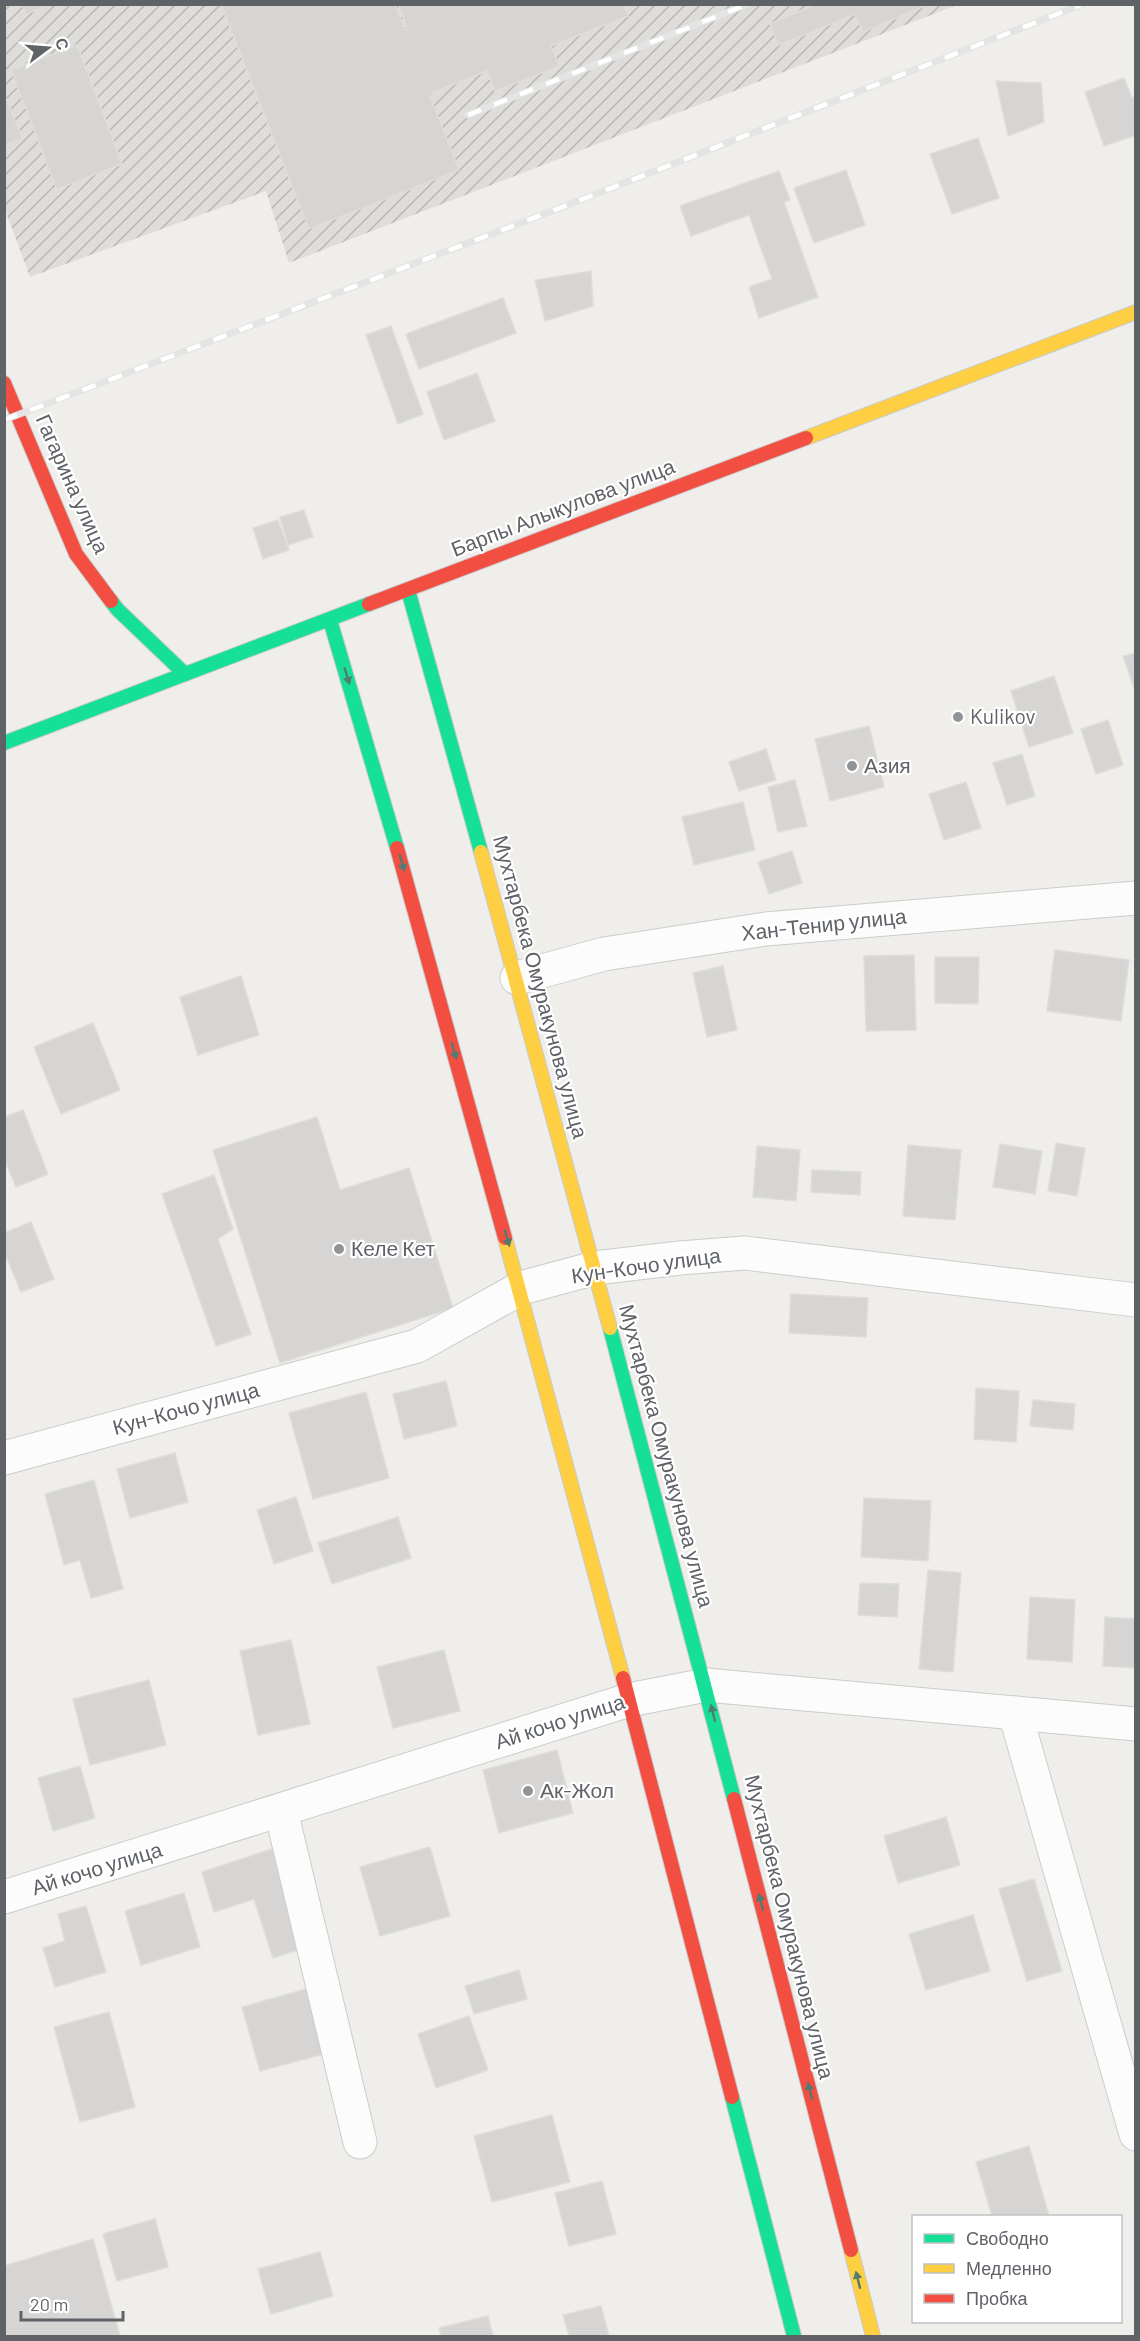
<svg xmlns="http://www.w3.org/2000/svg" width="1140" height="2341" viewBox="0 0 1140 2341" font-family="Barlow,sans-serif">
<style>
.industrial{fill:url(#industrial-furrows)}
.building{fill:#d6d5d3;stroke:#deddd9;stroke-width:1.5}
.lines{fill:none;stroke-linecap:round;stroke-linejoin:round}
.street-casing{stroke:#cbcccc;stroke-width:35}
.fast-casing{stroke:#cacacb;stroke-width:16}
.slow-casing{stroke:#cacacb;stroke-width:16}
.jam-casing{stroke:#cacacb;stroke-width:16}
.street{stroke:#fdfcfc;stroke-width:33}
.fast{stroke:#16e098;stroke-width:14}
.slow{stroke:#ffcf43;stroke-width:14}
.jam{stroke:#f24e42;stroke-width:14}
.rail-casing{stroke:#e4e4e4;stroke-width:7}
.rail{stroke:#fff;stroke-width:4.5;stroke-dasharray:14;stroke-linecap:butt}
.oneway{fill:#507c72}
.poi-dot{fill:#919496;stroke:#fff;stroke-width:2}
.labels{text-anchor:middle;stroke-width:4.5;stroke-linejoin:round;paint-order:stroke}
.street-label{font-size:21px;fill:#5f6368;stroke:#fff}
.poi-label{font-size:21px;fill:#5f6368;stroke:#fff;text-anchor:start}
</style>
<defs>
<pattern id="industrial-furrows" width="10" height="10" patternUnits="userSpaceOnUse" patternTransform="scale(1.5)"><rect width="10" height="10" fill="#dfddda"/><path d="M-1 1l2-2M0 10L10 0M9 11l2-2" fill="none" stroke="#b8b7b5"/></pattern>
</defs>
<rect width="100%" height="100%" fill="#efeeea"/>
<path class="industrial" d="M5,5H957L289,263L266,191L30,277L5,210Z"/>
<g class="building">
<path d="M22,4H51L26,14Z"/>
<path d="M221,4H395L405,30L408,29L398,4H623L628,16L551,46L559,66L495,91L487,71L429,94L459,170L309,229Z"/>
<path d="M816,4H929L863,32L855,14L779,45L770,24Z"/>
<path d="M77,45L122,164L57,189L11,70Z"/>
<path d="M1124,78L1132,98L1136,96V135L1104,146L1085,92Z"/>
<path d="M996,81L1041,83L1044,122L1008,136Z"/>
<path d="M4,94L22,138L4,145Z"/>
<path d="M978,138L999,198L952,214L930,154Z"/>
<path d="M846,170L865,225L814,243L794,188Z"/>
<path d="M779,171L790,200L784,202L818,297L759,318L749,287L772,279L749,215L691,236L680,206Z"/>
<path d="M591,271L593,306L545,321L535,280Z"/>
<path d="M503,298L516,333L419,369L406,334Z"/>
<path d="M391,326L423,414L398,424L366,335Z"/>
<path d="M477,373L495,421L444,440L427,392Z"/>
<path d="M304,510L313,537L288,545L280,517Z"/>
<path d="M278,520L289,550L263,559L253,528Z"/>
<path d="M1136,653V693L1123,656Z"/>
<path d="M1054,676L1073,733L1029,747L1011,691Z"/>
<path d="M1108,720L1123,765L1096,774L1081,729Z"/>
<path d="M869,726L884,787L830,801L815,739Z"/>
<path d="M766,749L776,780L739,791L729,762Z"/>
<path d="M1022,754L1035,796L1007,805L993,763Z"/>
<path d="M795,780L807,826L778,832L768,787Z"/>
<path d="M966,782L981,828L944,840L929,794Z"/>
<path d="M743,802L755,850L694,865L682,817Z"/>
<path d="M792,851L802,883L769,894L758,862Z"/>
<path d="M1055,950L1129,960L1121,1021L1047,1011Z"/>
<path d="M914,955L916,1030L866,1031L864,956Z"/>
<path d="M935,957H979L978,1004L935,1003Z"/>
<path d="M723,966L737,1030L707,1037L693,973Z"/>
<path d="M241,976L259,1035L198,1055L180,997Z"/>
<path d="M93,1023L120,1090L61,1114L34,1047Z"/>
<path d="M23,1110L48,1174L16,1187L4,1158V1117Z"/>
<path d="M317,1117L340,1190L409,1168L453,1308L280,1363L213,1150Z"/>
<path d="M1056,1143L1085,1148L1077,1196L1048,1191Z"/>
<path d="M1000,1144L1042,1151L1035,1194L993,1187Z"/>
<path d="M908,1145L961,1150L955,1220L903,1216Z"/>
<path d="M757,1146L800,1150L796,1201L753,1197Z"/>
<path d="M812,1170L861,1172L860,1195L811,1192Z"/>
<path d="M214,1175L233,1229L218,1239L251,1334L216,1346L162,1194Z"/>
<path d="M31,1222L54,1279L21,1292L4,1251V1233Z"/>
<path d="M791,1294L868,1298L866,1337L789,1333Z"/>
<path d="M446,1381L457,1426L404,1439L393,1394Z"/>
<path d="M976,1388L1019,1391L1016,1442L974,1439Z"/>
<path d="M366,1392L389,1478L313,1499L289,1413Z"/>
<path d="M1033,1400L1075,1404L1073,1430L1030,1426Z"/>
<path d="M175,1453L188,1502L130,1518L117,1469Z"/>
<path d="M94,1480L123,1589L91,1598L80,1560L64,1565L45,1494Z"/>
<path d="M296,1497L313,1551L274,1564L257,1510Z"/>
<path d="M864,1498L931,1501L928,1561L861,1557Z"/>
<path d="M398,1517L411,1558L332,1584L318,1543Z"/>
<path d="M928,1570L961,1573L953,1672L919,1669Z"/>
<path d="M860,1583L899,1584L897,1617L858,1615Z"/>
<path d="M1030,1597L1075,1600L1072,1662L1027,1659Z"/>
<path d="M1105,1617L1136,1619V1668L1103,1666Z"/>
<path d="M291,1640L310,1724L258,1735L240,1651Z"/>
<path d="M444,1650L460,1711L393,1728L377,1667Z"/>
<path d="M149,1680L166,1745L90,1765L73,1699Z"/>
<path d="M557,1750L573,1813L499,1833L483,1770Z"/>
<path d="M80,1766L95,1818L53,1831L38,1778Z"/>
<path d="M946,1817L960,1865L898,1883L884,1836Z"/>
<path d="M430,1847L450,1916L380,1936L360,1867Z"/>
<path d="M272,1849L304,1948L273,1958L254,1899L214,1912L202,1872Z"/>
<path d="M1034,1879L1062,1971L1027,1981L999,1889Z"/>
<path d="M184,1893L200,1947L141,1965L125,1911Z"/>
<path d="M86,1906L106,1972L55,1987L43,1948L65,1941L58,1914Z"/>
<path d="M973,1915L990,1971L926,1990L909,1934Z"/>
<path d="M519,1970L527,1999L474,2014L465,1986Z"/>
<path d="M306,1989L324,2054L260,2071L242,2007Z"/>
<path d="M109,2012L135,2107L80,2122L54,2027Z"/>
<path d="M469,2016L488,2070L436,2088L418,2034Z"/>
<path d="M552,2115L570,2182L492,2202L474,2136Z"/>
<path d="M1029,2146L1049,2216H992L976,2162Z"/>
<path d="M602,2181L616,2234L569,2246L555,2193Z"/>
<path d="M155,2219L168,2267L117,2281L103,2234Z"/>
<path d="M93,2239L120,2336H4V2266Z"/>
<path d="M320,2252L333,2296L271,2314L258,2269Z"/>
<path d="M601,2306L609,2336H569L563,2315Z"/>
<path d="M488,2316L493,2336H441L439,2328Z"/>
</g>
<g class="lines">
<g class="street-casing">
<g id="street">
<path d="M517,978L604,954L766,929L1136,898"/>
<path d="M4,1458L417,1346L521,1288L595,1268L680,1258L745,1253L1136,1300"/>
<path d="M1015,1713L1136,2134"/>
<path d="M281,1811L360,2142"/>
<path d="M4,1897L629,1700L706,1685L1136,1724"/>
</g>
</g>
<g class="fast-casing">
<g id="fast">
<path d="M408,590L481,852"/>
<path d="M111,601L118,610L185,674"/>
<path d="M330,620L397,848"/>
<path d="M4,743L369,604"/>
<path d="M610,1328L734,1799"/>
<path d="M732,2097L794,2336"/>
</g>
</g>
<g class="slow-casing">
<g id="slow">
<path d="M806,438L1136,312"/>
<path d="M481,852L610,1328"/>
<path d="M505,1238L623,1678"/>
<path d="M851,2250L873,2336"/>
</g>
</g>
<g class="jam-casing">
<g id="jam">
<path d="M4,383L76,554L111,601"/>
<path d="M369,604L806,438"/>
<path d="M397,848L505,1238"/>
<path d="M623,1678L732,2097"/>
<path d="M734,1799L851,2250"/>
</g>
</g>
<use href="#street" class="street"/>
<use href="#fast" class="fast"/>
<use href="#slow" class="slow"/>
<use href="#jam" class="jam"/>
<g class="rail-casing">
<g id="rail">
<path d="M468,115L748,4"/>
<path d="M4,420L565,206L1083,4"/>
</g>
</g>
<use href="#rail" class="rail"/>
</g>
<defs><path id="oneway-solid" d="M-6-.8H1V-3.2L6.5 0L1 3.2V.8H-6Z" transform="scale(1.5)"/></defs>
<g class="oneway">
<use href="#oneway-solid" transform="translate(347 676) rotate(73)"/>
<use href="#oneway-solid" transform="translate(402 863) rotate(74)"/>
<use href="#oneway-solid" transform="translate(454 1051) rotate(74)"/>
<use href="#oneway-solid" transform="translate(507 1238) rotate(74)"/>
<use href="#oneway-solid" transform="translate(713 1713) rotate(-104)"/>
<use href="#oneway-solid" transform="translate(761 1902) rotate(-104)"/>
<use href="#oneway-solid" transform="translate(810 2091) rotate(-104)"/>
<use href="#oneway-solid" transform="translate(858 2280) rotate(-104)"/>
</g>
<g class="poi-dot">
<circle cx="958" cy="717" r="6"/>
<circle cx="852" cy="766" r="6"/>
<circle cx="339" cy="1249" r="6"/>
<circle cx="528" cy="1791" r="6"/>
</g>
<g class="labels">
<g class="street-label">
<text transform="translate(72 484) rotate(66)" y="7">Гагарина улица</text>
<text transform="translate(563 508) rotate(-21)" y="7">Барпы Алыкулова улица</text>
<text transform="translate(824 925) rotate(-6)" y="7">Хан-Тенир улица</text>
<text transform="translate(540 987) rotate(75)" y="7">Мухтарбека Омуракунова улица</text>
<text transform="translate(646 1266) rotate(-8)" y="7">Кун-Кочо улица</text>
<text transform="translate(186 1409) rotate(-15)" y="7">Кун-Кочо улица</text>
<text transform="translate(666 1456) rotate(75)" y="7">Мухтарбека Омуракунова улица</text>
<text transform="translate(560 1722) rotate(-18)" y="7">Ай кочо улица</text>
<text transform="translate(97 1869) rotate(-17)" y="7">Ай кочо улица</text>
<text transform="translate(789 1927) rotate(76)" y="7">Мухтарбека Омуракунова улица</text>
</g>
<g class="poi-label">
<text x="970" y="724">Kulikov</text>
<text x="864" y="773">Азия</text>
<text x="351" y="1256">Келе Кет</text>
<text x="540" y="1798">Ак-Жол</text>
</g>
</g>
<rect width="1140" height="2341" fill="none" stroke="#5f6368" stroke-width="12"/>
<rect x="912" y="2215" width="210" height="108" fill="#ffffff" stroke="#bfc1c3" stroke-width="1.5"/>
<rect x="924" y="2234" width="30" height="9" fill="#16e098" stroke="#bfc1c3" stroke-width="1.5"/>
<text x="966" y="2245" font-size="18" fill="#5f6368">Свободно</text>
<rect x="924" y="2264" width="30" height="9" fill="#ffcf43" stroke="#bfc1c3" stroke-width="1.5"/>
<text x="966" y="2275" font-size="18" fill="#5f6368">Медленно</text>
<rect x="924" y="2294" width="30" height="9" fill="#f24e42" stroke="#bfc1c3" stroke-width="1.5"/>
<text x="966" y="2305" font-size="18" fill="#5f6368">Пробка</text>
<g transform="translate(48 48) rotate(74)" stroke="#ffffff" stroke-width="4.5" paint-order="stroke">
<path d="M0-4.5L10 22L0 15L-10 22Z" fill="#5f6368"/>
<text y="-9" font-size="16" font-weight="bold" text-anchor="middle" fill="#5f6368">С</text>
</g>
<path d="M21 2311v9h102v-9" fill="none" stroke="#5f6368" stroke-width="3"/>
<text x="30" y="2311" font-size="18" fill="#5f6368" stroke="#ffffff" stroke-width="4.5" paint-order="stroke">20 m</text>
</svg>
